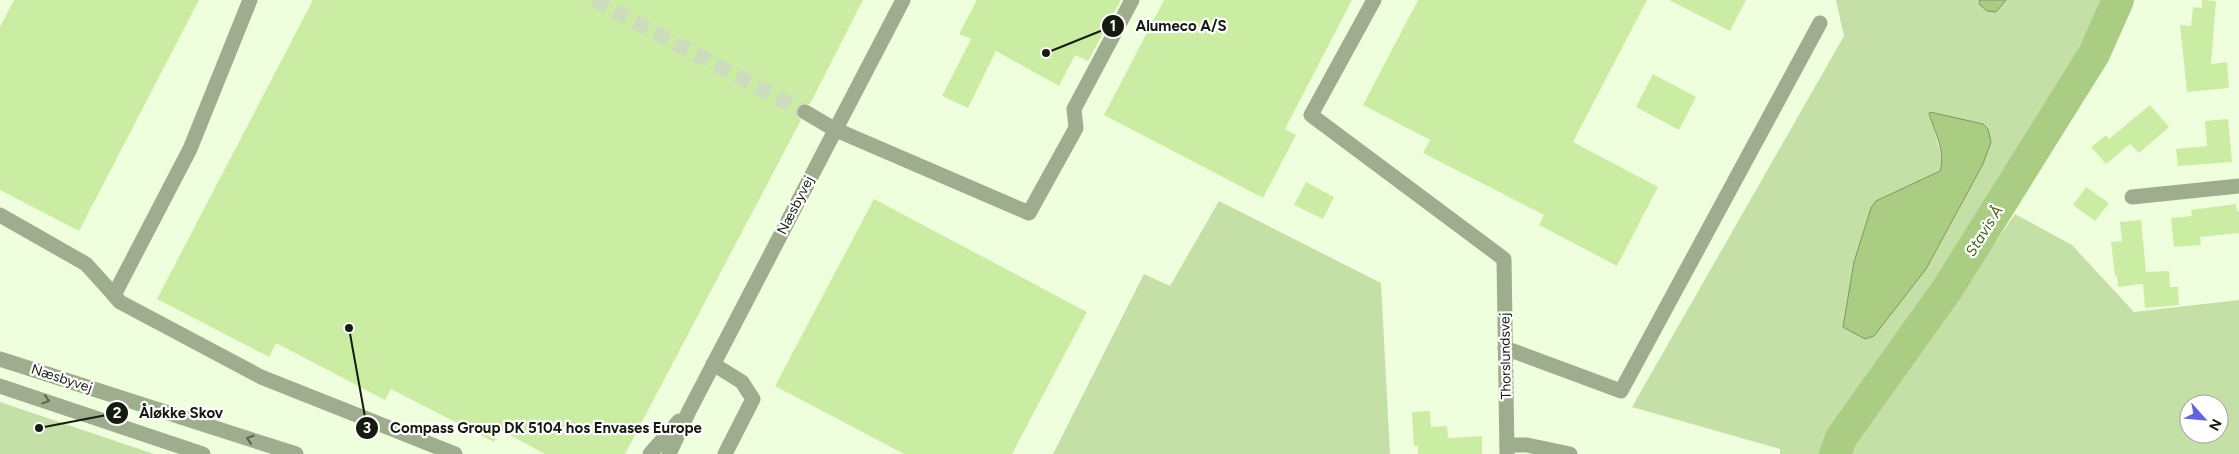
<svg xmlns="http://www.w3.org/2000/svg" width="2239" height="454" viewBox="0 0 2239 454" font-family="Figtree,sans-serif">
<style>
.green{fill:#c5e0a6;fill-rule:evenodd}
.water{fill:#abcc83;stroke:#7e9760}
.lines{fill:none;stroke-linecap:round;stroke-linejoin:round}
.river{stroke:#abcc83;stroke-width:32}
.building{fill:#cbeda3}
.minor-tunnel{stroke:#cedcbe;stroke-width:15;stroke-dasharray:15 8;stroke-linecap:butt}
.minor{stroke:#9ead8e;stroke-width:15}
.oneway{stroke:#5a644e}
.labels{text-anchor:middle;stroke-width:4.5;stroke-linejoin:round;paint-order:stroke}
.street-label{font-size:14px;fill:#161b0f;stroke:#fff}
.water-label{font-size:15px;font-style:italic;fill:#456216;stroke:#fff}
.leader{fill:none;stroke:#161b0f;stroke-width:2}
.callout-dot{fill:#161b0f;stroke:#fff;stroke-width:2}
.mark-label{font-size:15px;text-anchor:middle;font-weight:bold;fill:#fff}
.callout-label{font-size:15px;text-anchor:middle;font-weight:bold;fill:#161b0f;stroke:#fff;stroke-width:4.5;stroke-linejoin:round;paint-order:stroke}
</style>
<rect width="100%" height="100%" fill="#effedd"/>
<g class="green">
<path d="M1836,0H1979L1980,5L1995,12L2006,0H2106L2072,68L1964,245L1925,305L1838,416L1822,454H1780V449L1632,407L1844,36ZM1930,112L1983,124L1843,327L1850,294L1940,171L1943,164Z"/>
<path d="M1219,201L1381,283L1390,454H1053L1144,274L1170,286Z"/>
<path d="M2015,214L2072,245L2134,312L2239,300V454H1849L1859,434L1951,307ZM2189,404H2219V434H2189Z"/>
<path d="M0,402L154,454H0Z"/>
</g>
<g class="water">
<path d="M1979,0H2006L1996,12L1987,11L1980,5Z"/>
<path d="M1930,112L1983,124L1988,129L1991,142L1983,164L1926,269L1874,336L1865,339L1843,327L1854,262L1871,208L1876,201L1940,171C1946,154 1935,131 1929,114Z"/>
</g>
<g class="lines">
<path class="river" d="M1835,454L1841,438L1948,288L2094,54L2118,0"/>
</g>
<g class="building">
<path d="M14,0H199L79,231L0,190V27Z"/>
<path d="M313,0H863L810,104H801L797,108V116L801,120L625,454H545L500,430L494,442L391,389L385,400L276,343L269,357L157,299Z"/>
<path d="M977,0H1121L1088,61L1075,55L1059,86L996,51L968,108L942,96L971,39L959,34Z"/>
<path d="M1164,0H1352L1285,129L1296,135L1263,198L1104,115Z"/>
<path d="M1418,0H1647L1573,142L1658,187L1617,266L1539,225L1544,215L1423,153L1430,140L1363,105Z"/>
<path d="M1669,0H1746L1730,31Z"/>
<path d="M2202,0L2216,1L2211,64L2227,62L2229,88L2187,92L2180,25L2191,26L2193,7L2202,8Z"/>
<path d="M1653,74L1696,97L1679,130L1636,107Z"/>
<path d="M2150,105L2169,127L2139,153L2130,144L2106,164L2091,147L2106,135L2109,139Z"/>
<path d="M2228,119L2232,162L2178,166L2176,149L2207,146L2205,121Z"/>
<path d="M1306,182L1334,197L1323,219L1294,205Z"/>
<path d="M2086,187L2109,203L2095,221L2073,205Z"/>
<path d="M874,199L1087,312L1012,454H904L775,386Z"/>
<path d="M2236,204L2237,211H2239V233L2200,237L2201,245L2174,247L2171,218L2192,216L2191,210Z"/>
<path d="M2141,220L2146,272L2169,271L2170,287H2178L2179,305L2145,308L2143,284L2118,287L2117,276H2115L2111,242L2122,241L2120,222Z"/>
<path d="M1430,411L1431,427L1447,426L1448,438L1482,436V454H1418V446H1414L1412,412Z"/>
</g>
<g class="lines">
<path class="minor-tunnel" d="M594,0L805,112"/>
<g class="minor">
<path d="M1374,0L1311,115L1504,259L1507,454"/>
<path d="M805,112L834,129L1029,213L1076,128L1074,109L1132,0"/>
<path d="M2132,197L2239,186"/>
<path d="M0,215L86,264L114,295L190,149L250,0"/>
<path d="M114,295L120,302L261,377L455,454"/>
<path d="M1505,348L1621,391L1820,23"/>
<path d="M0,359L296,454"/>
<path d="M713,364L742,382L753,399L725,454"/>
<path d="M0,386L203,454"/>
<path d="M1507,445H1527L1570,454"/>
<path d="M650,454L679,421"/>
<path d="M669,454L689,411L903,0"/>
</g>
</g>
<defs><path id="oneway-chevron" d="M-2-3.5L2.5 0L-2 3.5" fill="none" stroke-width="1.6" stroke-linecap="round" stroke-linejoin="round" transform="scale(1.25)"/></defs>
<g class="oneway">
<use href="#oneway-chevron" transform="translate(46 400) rotate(18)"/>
<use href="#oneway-chevron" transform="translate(250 439) rotate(-162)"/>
</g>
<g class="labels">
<g class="street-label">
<text transform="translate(795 205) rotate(-63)" y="5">Næsbyvej</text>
<text transform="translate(1505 356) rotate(-91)" y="5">Thorslundsvej</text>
<text transform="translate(62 378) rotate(18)" y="5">Næsbyvej</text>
</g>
<g class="water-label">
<text transform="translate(1984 231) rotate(-58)" y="5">Stavis Å</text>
</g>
</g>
<path class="leader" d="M1046 53L1113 26M39 428L117 413M349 328L367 428"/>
<g class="callout-dot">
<circle cx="1046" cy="53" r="5"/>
<circle cx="39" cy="428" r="5"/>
<circle cx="349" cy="328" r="5"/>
<circle cx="1113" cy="26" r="12"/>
<circle cx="117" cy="413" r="12"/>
<circle cx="367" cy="428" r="12"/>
</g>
<g class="mark-label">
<text x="1113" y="31">1</text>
<text x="117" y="418">2</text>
<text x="367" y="433">3</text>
</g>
<g class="callout-label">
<text x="1181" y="31">Alumeco A/S</text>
<text x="181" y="418">Åløkke Skov</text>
<text x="546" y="433">Compass Group DK 5104 hos Envases Europe</text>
</g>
<g transform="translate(2204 419) rotate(117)"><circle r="24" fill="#ffffff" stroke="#a2a49f"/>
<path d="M0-4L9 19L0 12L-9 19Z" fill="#6164dc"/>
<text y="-8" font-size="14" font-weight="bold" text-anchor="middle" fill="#161b0f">N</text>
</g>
</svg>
